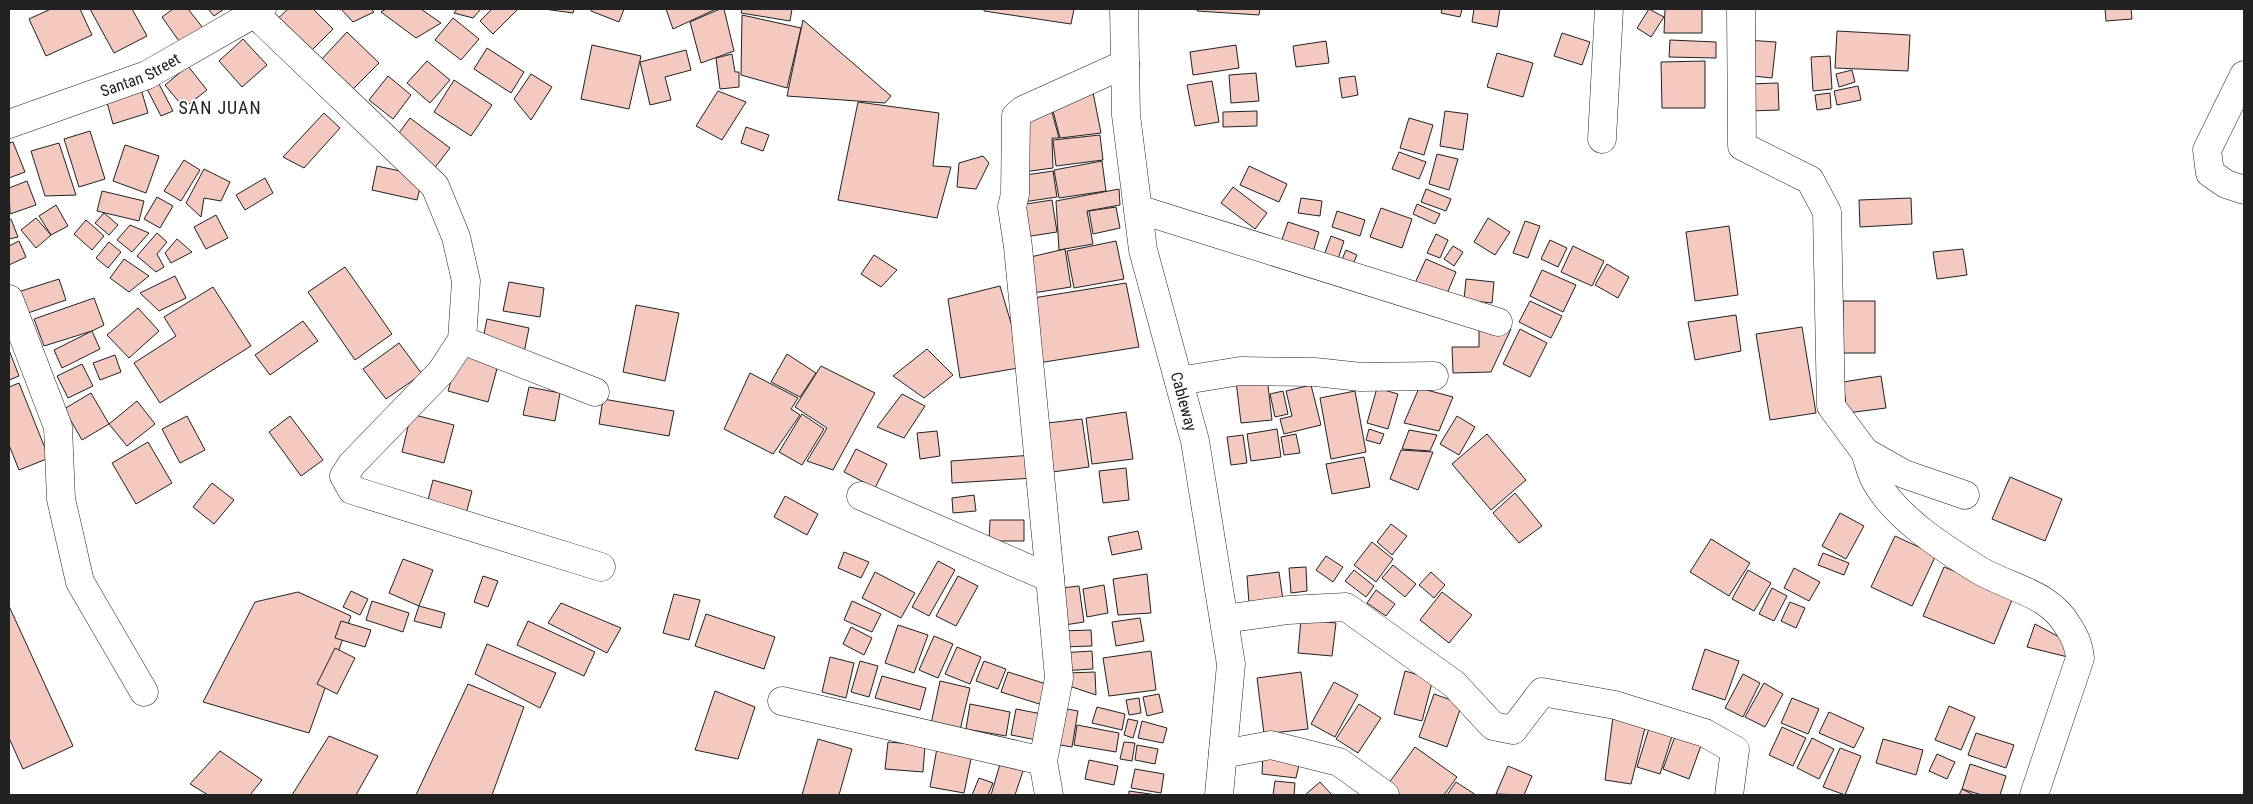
<svg xmlns="http://www.w3.org/2000/svg" width="2253" height="804" viewBox="0 0 2253 804" font-family="'Roboto Condensed',sans-serif">
<style>
.building{fill:#f3c9c0;stroke:#222}
.lines{fill:none;stroke-linecap:round;stroke-linejoin:round}
.minor-casing{stroke:#222;stroke-width:29}
.minor{stroke:#fff;stroke-width:28}
.labels{text-anchor:middle;stroke-width:4;stroke-linejoin:round;paint-order:stroke}
.street-label{font-size:16px;fill:#222;stroke:#fff}
.neighbourhood-label{font-size:18px;letter-spacing:1px;fill:#222;stroke:#fff}
</style>
<rect width="100%" height="100%" fill="#fff"/>
<g class="building">
<path d="M51,9H80L92,35L46,56L29,19Z"/>
<path d="M90,9H132L147,36L114,53Z"/>
<path d="M173,9H188L203,28L181,44L162,17Z"/>
<path d="M208,9H224L214,16Z"/>
<path d="M288,9H313L333,29L306,56L273,23Z"/>
<path d="M341,9H371L374,12L353,22Z"/>
<path d="M386,9H421L441,23L416,38L381,12Z"/>
<path d="M457,9H481L473,18L454,13Z"/>
<path d="M492,9H518L493,34L480,21Z"/>
<path d="M544,9H574L573,13Z"/>
<path d="M591,9H624L619,22L591,11Z"/>
<path d="M666,9H716L673,29Z"/>
<path d="M720,9H724L734,51L701,63L690,22Z"/>
<path d="M742,9H792L790,21L741,13Z"/>
<path d="M984,9H1074L1071,24L984,11Z"/>
<path d="M1197,9H1260L1259,15L1197,11Z"/>
<path d="M1442,9H1462L1460,17L1441,13Z"/>
<path d="M1474,9H1500L1497,27L1472,22Z"/>
<path d="M1649,9L1664,17L1651,37L1637,28Z"/>
<path d="M1665,9H1702V33H1664Z"/>
<path d="M2105,9H2131L2132,19L2106,21Z"/>
<path d="M742,15L801,28L787,88L741,75Z"/>
<path d="M453,18L479,39L461,60L435,40Z"/>
<path d="M803,20L891,96L885,103L787,96Z"/>
<path d="M1837,31L1910,35L1908,71L1835,68Z"/>
<path d="M347,32L379,63L351,91L320,61Z"/>
<path d="M1562,33L1590,42L1582,65L1554,56Z"/>
<path d="M243,39L267,65L242,87L219,61Z"/>
<path d="M1670,40L1716,42V58L1669,57Z"/>
<path d="M1746,40L1776,42L1772,78L1743,75Z"/>
<path d="M1326,41L1329,63L1296,67L1293,46Z"/>
<path d="M592,45L641,56L629,109L581,99Z"/>
<path d="M1236,45L1239,68L1193,75L1190,52Z"/>
<path d="M487,48L524,72L511,93L474,69Z"/>
<path d="M686,50L691,70L665,77L671,100L650,105L640,62Z"/>
<path d="M1497,53L1533,63L1523,97L1487,87Z"/>
<path d="M732,54L735,72H739V87L720,89L716,58Z"/>
<path d="M1830,56L1832,89L1813,91L1811,57Z"/>
<path d="M427,61L450,80L430,103L407,83Z"/>
<path d="M1705,61V108H1662L1661,62Z"/>
<path d="M188,66L207,90L184,108L165,85Z"/>
<path d="M1852,70L1855,82L1839,87L1836,74Z"/>
<path d="M1256,73L1259,101L1231,103L1229,75Z"/>
<path d="M531,74L552,87L531,120L514,99Z"/>
<path d="M388,76L411,95L393,119L369,100Z"/>
<path d="M1355,76L1358,95L1342,98L1339,78Z"/>
<path d="M454,80L492,105L471,136L434,112Z"/>
<path d="M1212,81L1219,122L1195,126L1187,85Z"/>
<path d="M1091,82L1101,133L1060,138L1052,107Z"/>
<path d="M1778,83L1779,110L1749,111L1748,84Z"/>
<path d="M159,84L173,111L161,116L146,87Z"/>
<path d="M1858,86L1861,100L1837,105L1834,91Z"/>
<path d="M141,89L148,113L113,124L106,99Z"/>
<path d="M718,91L746,102L722,140L696,126Z"/>
<path d="M1830,93L1831,108L1817,110L1815,95Z"/>
<path d="M858,102L939,113L933,166L951,167L937,218L838,200Z"/>
<path d="M1050,105L1059,138H1052L1053,168L1016,173L1018,117Z"/>
<path d="M1257,111V126L1223,127V112Z"/>
<path d="M1445,111L1468,114L1463,150L1440,146Z"/>
<path d="M324,113L340,128L304,168L283,157Z"/>
<path d="M410,118L450,148L433,170L393,141Z"/>
<path d="M1409,118L1433,125L1424,155L1400,148Z"/>
<path d="M746,127L769,135L763,151L741,143Z"/>
<path d="M90,131L105,179L79,187L64,139Z"/>
<path d="M1100,135L1103,160L1056,166L1053,140Z"/>
<path d="M13,142L25,172L9,178V143Z"/>
<path d="M59,143L76,195L45,196L31,151Z"/>
<path d="M125,145L159,156L146,193L113,181Z"/>
<path d="M1399,152L1426,162L1419,179L1392,169Z"/>
<path d="M1437,154L1458,159L1449,190L1429,184Z"/>
<path d="M983,156L989,163L976,189L957,187L959,163Z"/>
<path d="M184,160L200,170L181,201L164,191Z"/>
<path d="M1102,161L1106,191L1059,198L1054,170Z"/>
<path d="M377,166L423,176L417,200L372,190Z"/>
<path d="M1249,166L1287,184L1279,202L1240,185Z"/>
<path d="M204,169L230,182L221,201L204,198L201,217L186,203Z"/>
<path d="M1053,171L1057,197L1023,202L1019,176Z"/>
<path d="M265,178L273,193L245,210L236,195Z"/>
<path d="M27,181L36,205L10,214L9,188Z"/>
<path d="M1233,187L1267,213L1255,229L1221,203Z"/>
<path d="M1119,189L1120,205L1087,211L1093,244L1059,250L1056,201Z"/>
<path d="M1426,189L1451,199L1446,211L1421,202Z"/>
<path d="M102,191L144,201L139,221L97,211Z"/>
<path d="M157,197L173,206L160,228L144,219Z"/>
<path d="M1301,198L1322,201L1320,216L1298,213Z"/>
<path d="M1911,198L1912,224L1860,227L1859,200Z"/>
<path d="M1052,200L1057,232L1018,238L1013,206Z"/>
<path d="M1417,204L1440,214L1435,224L1413,214Z"/>
<path d="M56,205L68,226L51,235L39,216Z"/>
<path d="M1116,207L1120,228L1093,234L1089,211Z"/>
<path d="M1381,208L1412,219L1402,248L1370,237Z"/>
<path d="M1337,211L1365,220L1360,236L1332,227Z"/>
<path d="M104,213L118,225L109,235L95,223Z"/>
<path d="M216,215L228,238L206,249L194,227Z"/>
<path d="M36,218L51,235L36,248L21,230Z"/>
<path d="M1488,218L1510,232L1495,255L1474,242Z"/>
<path d="M11,219L18,237L9,239V220Z"/>
<path d="M86,220L104,236L92,250L74,234Z"/>
<path d="M1525,221L1540,226L1528,258L1513,253Z"/>
<path d="M1288,222L1319,232L1313,252L1281,242Z"/>
<path d="M130,225L149,233L132,252L117,240Z"/>
<path d="M1729,226L1738,295L1695,301L1686,232Z"/>
<path d="M157,233L167,242L157,254L164,267L156,272L137,256Z"/>
<path d="M1436,234L1448,240L1440,258L1427,253Z"/>
<path d="M1331,236L1344,241L1336,265L1322,261Z"/>
<path d="M177,239L192,252L171,263L165,253Z"/>
<path d="M1550,240L1567,248L1558,267L1541,259Z"/>
<path d="M19,241L26,257L9,265V246Z"/>
<path d="M1116,241L1124,279L1074,288L1067,251Z"/>
<path d="M109,242L121,252L108,268L96,258Z"/>
<path d="M1453,246L1463,252L1454,266L1444,259Z"/>
<path d="M1573,246L1604,261L1592,286L1561,272Z"/>
<path d="M1065,249L1071,287L1033,293L1026,258Z"/>
<path d="M1963,249L1967,275L1937,279L1933,252Z"/>
<path d="M1346,250L1357,255L1350,271L1339,266Z"/>
<path d="M874,255L897,270L881,287L861,274Z"/>
<path d="M124,259L149,276L129,292L110,278Z"/>
<path d="M1426,259L1456,272L1446,296L1415,283Z"/>
<path d="M1607,264L1629,277L1618,298L1595,285Z"/>
<path d="M345,267L392,334L355,360L308,292Z"/>
<path d="M1542,270L1576,285L1563,312L1530,296Z"/>
<path d="M175,276L186,298L159,311L140,293Z"/>
<path d="M59,279L66,300L25,314L18,292Z"/>
<path d="M1466,279L1494,282L1492,303L1464,300Z"/>
<path d="M509,282L544,288L540,317L503,311Z"/>
<path d="M1126,283L1139,347L1038,363L1027,299Z"/>
<path d="M1000,286L1024,367L960,378L948,299Z"/>
<path d="M213,287L251,346L160,403L134,363L176,336L164,317Z"/>
<path d="M94,298L104,325L92,331L44,346L34,319Z"/>
<path d="M1530,301L1562,316L1551,338L1519,322Z"/>
<rect x="1843" y="301" width="32" height="52"/>
<path d="M636,305L679,313L665,381L623,372Z"/>
<path d="M138,308L159,331L129,358L107,335Z"/>
<path d="M1736,315L1741,351L1695,360L1688,322Z"/>
<path d="M487,319L529,328L524,353L482,343Z"/>
<path d="M303,321L318,341L270,375L255,355Z"/>
<path d="M1802,327L1816,413L1770,420L1756,334Z"/>
<path d="M1479,329H1511L1491,372L1453,373L1452,347H1479Z"/>
<path d="M1520,329L1547,343L1530,377L1503,364Z"/>
<path d="M92,331L100,349L62,368L54,350Z"/>
<path d="M399,343L422,374L386,399L363,369Z"/>
<path d="M927,349L953,375L924,398L893,376Z"/>
<path d="M9,350L19,376L9,380Z"/>
<path d="M459,354L498,365L488,402L448,391Z"/>
<path d="M787,354L816,373L800,397L771,382Z"/>
<path d="M115,355L121,372L100,380L93,363Z"/>
<path d="M82,364L93,386L68,398L57,376Z"/>
<path d="M821,366L875,393L833,470L807,461L827,428L795,407Z"/>
<path d="M750,373L798,398L791,409L800,415L773,454L724,429Z"/>
<path d="M1881,376L1886,408L1847,413L1843,382Z"/>
<path d="M1267,377L1272,420L1241,423L1236,381Z"/>
<path d="M19,383L49,458L19,470L9,445V387Z"/>
<path d="M1311,385L1321,425L1284,434L1280,419L1292,416L1286,391Z"/>
<path d="M529,387L560,393L555,421L523,415Z"/>
<path d="M1377,388L1398,394L1388,429L1367,423Z"/>
<path d="M1419,388L1453,397L1439,431L1404,423Z"/>
<path d="M1283,391L1288,414L1275,417L1270,394Z"/>
<path d="M1355,391L1366,452L1331,459L1320,398Z"/>
<path d="M91,393L109,424L82,440L64,409Z"/>
<path d="M902,394L925,406L904,438L877,427Z"/>
<path d="M603,399L674,411L669,436L599,424Z"/>
<path d="M137,401L155,424L127,446L109,424Z"/>
<path d="M1126,412L1133,459L1092,464L1086,418Z"/>
<path d="M411,414L454,425L444,463L402,452Z"/>
<path d="M802,414L824,429L802,465L779,452Z"/>
<path d="M187,416L205,450L180,463L162,429Z"/>
<path d="M290,416L323,460L301,476L269,432Z"/>
<path d="M1457,416L1475,427L1459,455L1440,444Z"/>
<path d="M1082,419L1089,467L1045,473L1039,424Z"/>
<path d="M1277,429L1281,457L1251,461L1247,434Z"/>
<path d="M1369,429L1384,434L1380,444L1366,440Z"/>
<path d="M1409,430L1437,435L1430,451L1402,449Z"/>
<path d="M937,431L940,456L920,459L917,433Z"/>
<path d="M1296,434L1300,453L1284,455L1281,437Z"/>
<path d="M1487,434L1526,480L1491,510L1452,464Z"/>
<path d="M1243,435L1247,463L1231,465L1227,437Z"/>
<path d="M148,442L172,483L136,504L112,463Z"/>
<path d="M856,449L887,464L875,488L844,472Z"/>
<path d="M1401,450L1433,452L1418,490L1390,479Z"/>
<path d="M1033,455L1034,478L952,483L951,461Z"/>
<path d="M1364,457L1370,487L1332,494L1326,464Z"/>
<path d="M1126,468L1129,500L1103,503L1099,471Z"/>
<path d="M2010,477L2062,499L2045,541L1992,519Z"/>
<path d="M433,480L472,491L465,518L426,508Z"/>
<path d="M212,483L234,500L214,524L193,507Z"/>
<path d="M1515,493L1542,526L1519,543L1493,513Z"/>
<path d="M974,495L976,511L953,513L952,498Z"/>
<path d="M785,496L818,514L807,535L774,517Z"/>
<path d="M1840,513L1864,526L1846,559L1822,546Z"/>
<path d="M990,520H1024V541H989Z"/>
<path d="M1391,524L1407,536L1392,555L1377,542Z"/>
<path d="M1138,531L1142,549L1112,555L1108,537Z"/>
<path d="M1895,536L1936,555L1912,606L1871,587Z"/>
<path d="M1711,539L1750,563L1729,596L1690,572Z"/>
<path d="M1372,542L1393,559L1376,582L1354,565Z"/>
<path d="M844,552L869,562L861,578L838,568Z"/>
<path d="M1823,553L1849,563L1844,575L1818,565Z"/>
<path d="M1326,556L1343,567L1333,582L1316,570Z"/>
<path d="M403,559L433,570L419,606L389,593Z"/>
<path d="M938,561L955,570L929,616L912,607Z"/>
<path d="M1393,565L1416,584L1405,597L1382,578Z"/>
<path d="M1306,567L1307,591L1291,593L1289,568Z"/>
<path d="M1944,567L2014,595L1994,644L1923,616Z"/>
<path d="M1794,568L1820,582L1809,601L1784,588Z"/>
<path d="M1354,570L1374,586L1366,597L1345,581Z"/>
<path d="M1748,570L1771,583L1754,611L1732,599Z"/>
<path d="M875,572L915,593L901,618L862,598Z"/>
<path d="M1279,572L1283,600L1249,604L1247,576Z"/>
<path d="M1431,572L1445,585L1434,598L1419,585Z"/>
<path d="M1147,574L1151,613L1118,615L1113,579Z"/>
<path d="M483,576L498,581L488,607L474,602Z"/>
<path d="M958,576L978,586L956,626L936,616Z"/>
<path d="M1104,585L1108,613L1087,617L1083,589Z"/>
<path d="M1079,586L1084,622L1058,626L1053,589Z"/>
<path d="M1772,588L1787,596L1774,621L1759,614Z"/>
<path d="M1376,590L1395,604L1386,616L1367,603Z"/>
<path d="M351,591L368,599L360,615L343,607Z"/>
<path d="M298,592L351,616L309,733L203,702L255,602Z"/>
<path d="M1442,592L1472,615L1449,643L1420,620Z"/>
<path d="M674,594L700,600L689,640L663,633Z"/>
<path d="M372,601L409,613L403,632L366,620Z"/>
<path d="M852,601L881,614L872,632L844,620Z"/>
<path d="M1790,602L1805,608L1796,628L1781,621Z"/>
<path d="M561,603L621,628L607,653L548,623Z"/>
<path d="M9,606L73,746L23,769L9,738Z"/>
<path d="M419,606L445,613L441,628L414,621Z"/>
<path d="M706,614L775,637L764,669L695,646Z"/>
<path d="M1140,618L1144,641L1116,646L1112,622Z"/>
<path d="M1301,619L1336,623L1332,656L1298,653Z"/>
<path d="M341,621L371,630L365,647L335,638Z"/>
<path d="M528,621L595,652L584,676L517,645Z"/>
<path d="M2035,624L2065,640L2076,659L2027,647Z"/>
<path d="M898,625L928,635L914,673L885,663Z"/>
<path d="M851,627L872,638L864,655L843,644Z"/>
<path d="M1091,630L1092,646L1061,647L1060,631Z"/>
<path d="M934,636L953,644L938,678L919,670Z"/>
<path d="M487,644L556,673L540,708L475,674Z"/>
<path d="M957,647L981,657L970,684L945,674Z"/>
<path d="M335,648L355,658L337,694L317,684Z"/>
<path d="M1705,649L1739,661L1725,700L1692,689Z"/>
<path d="M1092,651L1093,669L1062,671L1060,653Z"/>
<path d="M1151,651L1156,690L1109,696L1103,658Z"/>
<path d="M830,657L854,663L846,698L822,692Z"/>
<path d="M860,661L878,666L869,697L851,692Z"/>
<path d="M984,661L1006,669L998,689L976,681Z"/>
<path d="M1405,671L1433,679L1422,721L1394,714Z"/>
<path d="M1008,672L1056,687L1049,707L1001,692Z"/>
<path d="M1095,672L1096,695L1066,685V673Z"/>
<path d="M1301,672L1308,729L1264,734L1257,678Z"/>
<path d="M1743,674L1760,683L1743,717L1725,708Z"/>
<path d="M882,676L926,688L920,710L875,698Z"/>
<path d="M940,681L970,688L960,730L931,724Z"/>
<path d="M1334,682L1358,695L1335,737L1311,724Z"/>
<path d="M1764,683L1783,694L1765,727L1745,717Z"/>
<path d="M468,684L524,707L492,795H416Z"/>
<path d="M715,691L755,707L738,759L695,750Z"/>
<path d="M1159,694L1163,712L1147,716L1143,697Z"/>
<path d="M1434,694L1462,704L1447,747L1419,737Z"/>
<path d="M1139,698L1141,713L1129,715L1126,700Z"/>
<path d="M1792,698L1819,709L1808,734L1781,723Z"/>
<path d="M970,704L1010,712L1006,736L966,729Z"/>
<path d="M1359,704L1381,718L1358,753L1336,739Z"/>
<path d="M1949,706L1975,717L1961,750L1935,740Z"/>
<path d="M1055,707L1078,711L1072,747L1049,743Z"/>
<path d="M1097,707L1125,714L1122,730L1092,723Z"/>
<path d="M1016,709L1047,715L1042,741L1011,735Z"/>
<path d="M1829,712L1864,728L1854,748L1819,733Z"/>
<path d="M1613,716L1646,724L1631,784L1605,780Z"/>
<path d="M1128,719L1138,721L1133,738L1124,735Z"/>
<path d="M1142,721L1167,728L1163,743L1138,738Z"/>
<path d="M1077,725L1119,733L1116,752L1074,745Z"/>
<path d="M1650,725L1673,733L1660,774L1637,767Z"/>
<path d="M1782,727L1806,738L1793,766L1769,755Z"/>
<path d="M1677,731L1703,740L1689,779L1663,769Z"/>
<path d="M1976,733L2014,745L2006,768L1968,755Z"/>
<path d="M329,736L378,756L356,795H292Z"/>
<path d="M1812,738L1834,749L1819,779L1797,768Z"/>
<path d="M818,739L852,749L839,795H802Z"/>
<path d="M1883,739L1923,750L1916,775L1876,763Z"/>
<path d="M888,742L925,745L923,772L885,769Z"/>
<path d="M1124,742L1135,743L1132,761L1120,759Z"/>
<path d="M1137,745L1158,749L1155,764L1135,760Z"/>
<path d="M1415,747L1457,777L1444,795H1398L1386,787Z"/>
<path d="M937,748L972,754L964,793L930,787Z"/>
<path d="M1840,748L1861,756L1845,795L1823,787Z"/>
<path d="M220,751L262,780L250,795H208L190,784Z"/>
<path d="M1263,753L1301,756L1296,778L1262,774Z"/>
<path d="M1937,754L1955,762L1947,779L1929,771Z"/>
<path d="M1089,760L1118,766L1114,785L1085,779Z"/>
<path d="M1000,764L1023,771L1015,795H991Z"/>
<path d="M1970,764L2006,776L2000,795H1982L1962,789Z"/>
<path d="M1508,766L1532,776L1524,795L1496,794Z"/>
<path d="M1135,769L1164,774L1161,793L1131,788Z"/>
<path d="M979,778L993,783L988,795H972Z"/>
<path d="M1275,781L1295,783L1294,795H1273Z"/>
<path d="M1320,782L1332,795H1305Z"/>
<path d="M1456,782L1476,795H1447Z"/>
<path d="M1962,789L1974,795H1959Z"/>
<path d="M1129,791L1157,795H1129Z"/>
</g>
<g class="lines">
<g class="minor-casing">
<g id="minor">
<path id="s1" d="M1124,9L1126,115L1143,250L1195,441L1231,664L1219,795"/>
<path d="M1741,9L1742,146L1810,180L1827,212L1831,406L1865,452L1904,474L1965,495"/>
<path d="M255,14L435,186L456,237L466,281L462,340L441,372L352,464L344,476L352,490L601,567"/>
<path d="M2244,75L2207,150L2210,173L2226,184L2244,190"/>
<path id="s2" d="M9,124L147,75L262,9"/>
<path d="M1602,139L1609,9"/>
<path d="M1138,209L1498,322"/>
<path d="M9,299L58,427L61,499L80,582L144,692"/>
<path d="M462,340L595,392"/>
<path d="M1179,381L1240,371L1315,372L1361,377L1434,376"/>
<path d="M1865,452C1868,460 1870,470 1874,478C1893,516 1943,548 1979,570C2011,589 2048,592 2068,626C2075,636 2079,645 2080,658L2034,795"/>
<path d="M861,496L1050,578L1059,678L1043,761"/>
<path d="M1050,578L1018,247L1012,207L1015,194L1016,116L1023,110L1125,64"/>
<path d="M1224,619L1288,610L1346,607L1454,684L1493,726L1513,730L1542,692L1615,705L1705,733L1735,750L1729,795"/>
<path d="M782,701L1043,761L1049,795"/>
<path d="M1223,754L1271,745L1339,762L1385,795"/>
</g>
</g>
<use href="#minor" class="minor"/>
</g>
<g class="labels">
<g class="street-label">
<text dy="6" stroke="none"><textPath href="#s2" startOffset="140">Santan Street</textPath></text>
<text dy="6" stroke="none"><textPath href="#s1" startOffset="399">Cableway</textPath></text>
</g>
<g class="neighbourhood-label">
<text x="220" y="114">SAN JUAN</text>
</g>
</g>
<rect width="2253" height="804" fill="none" stroke="#222222" stroke-width="20"/>
</svg>
